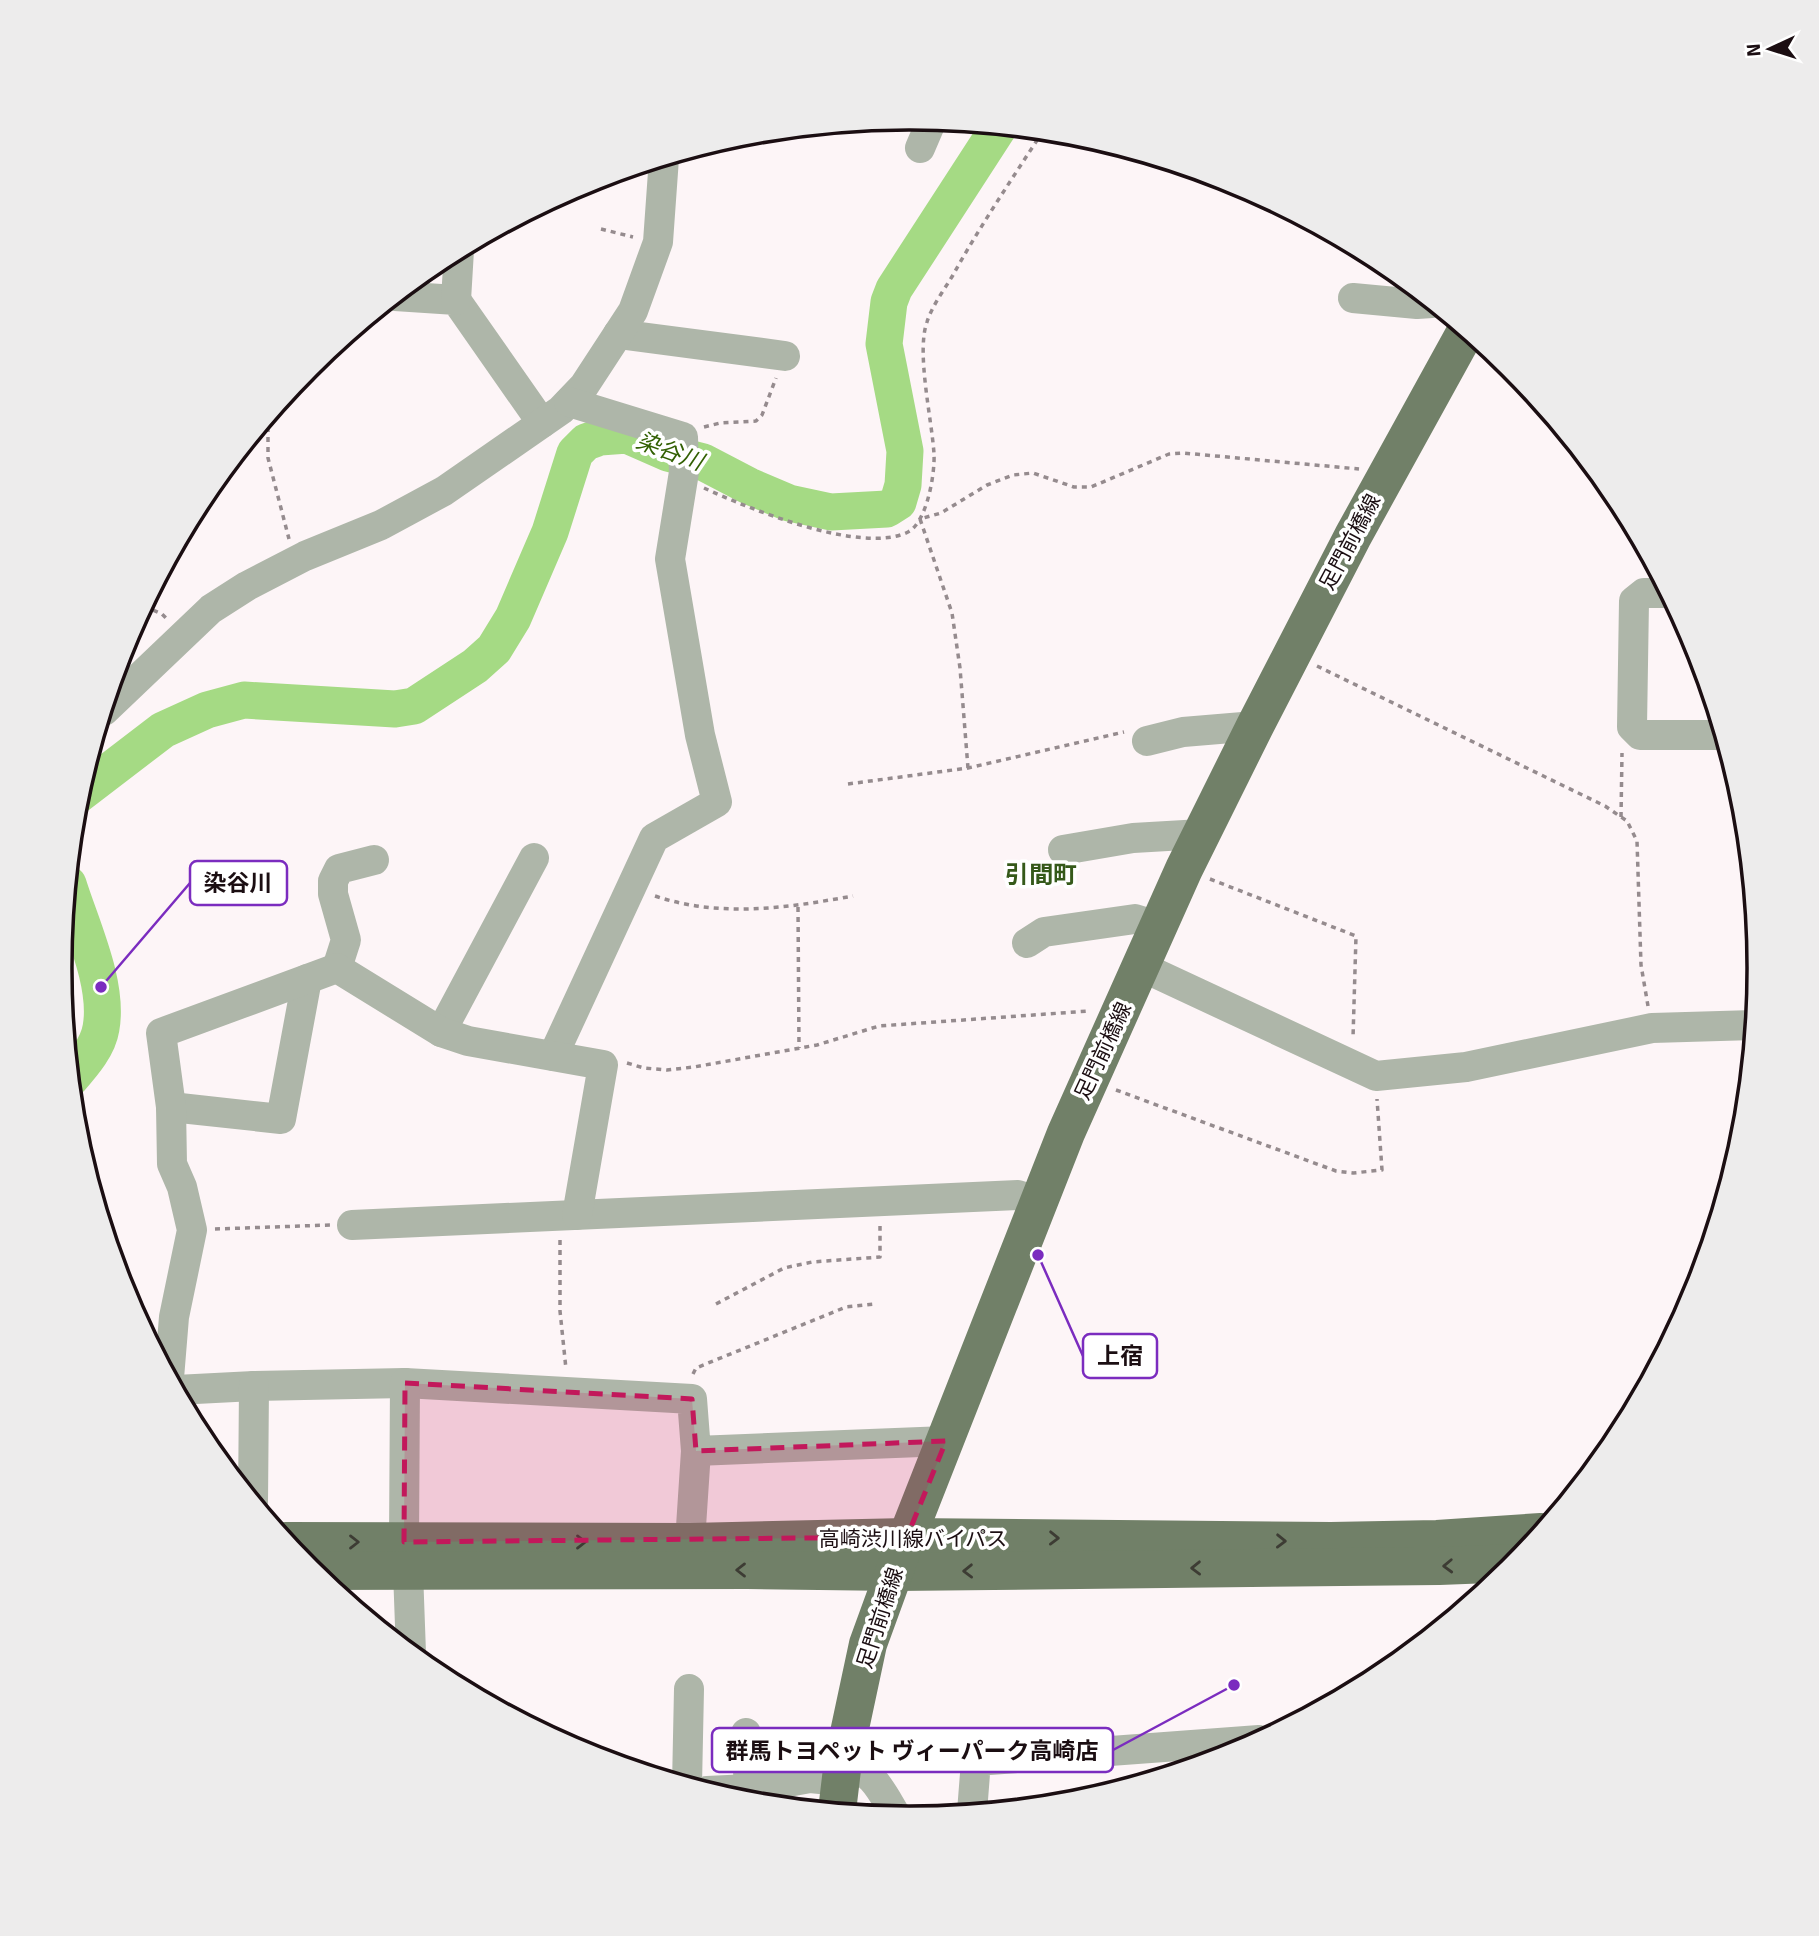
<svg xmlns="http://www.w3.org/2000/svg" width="1819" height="1936" viewBox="0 0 1819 1936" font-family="Signika,'Noto Sans JP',sans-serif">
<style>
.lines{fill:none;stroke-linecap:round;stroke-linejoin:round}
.river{stroke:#a5da84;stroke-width:37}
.path{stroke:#958b8e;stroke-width:3.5;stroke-dasharray:5 5;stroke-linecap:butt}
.minor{stroke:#aeb6a9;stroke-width:30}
.major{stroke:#718068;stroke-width:38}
.oneway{stroke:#3d3c34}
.marked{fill:#c2185b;fill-opacity:0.2;stroke:#c2185b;stroke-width:5;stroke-dasharray:14 9;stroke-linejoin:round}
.labels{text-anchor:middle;stroke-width:7;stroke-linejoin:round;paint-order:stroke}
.street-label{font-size:21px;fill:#1b0e12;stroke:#fff}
.water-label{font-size:23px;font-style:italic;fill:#326003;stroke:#fff}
.quarter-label{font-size:24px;font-weight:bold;fill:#35591a;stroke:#fff}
.rim{fill:none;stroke:#1b0e12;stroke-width:3.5}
.leader{fill:none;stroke:#7b2cbf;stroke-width:2.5}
.callout-dot{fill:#7b2cbf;stroke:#fff;stroke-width:2.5}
.callout{fill:#fff;stroke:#7b2cbf;stroke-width:2.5}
.callout-label{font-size:23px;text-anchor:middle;font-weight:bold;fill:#1b0e12}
</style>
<rect width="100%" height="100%" fill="#fdf5f7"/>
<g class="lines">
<g class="river">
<path d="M78,795L163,730L207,710L244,700L395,709L414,706L475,666L494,649L513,618L550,532L575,453L586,442L600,437L627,435L668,453L703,462L749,486L789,503L831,512L887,509L898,502L903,485L905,451L884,344L889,302L894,289L999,127"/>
<path d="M68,884C81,926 109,984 101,1028C98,1047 83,1064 70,1079"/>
</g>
<g class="path">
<path d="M601,229L633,237"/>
<path d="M268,417V458L289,539"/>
<path d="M704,427L720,423L756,421L762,415L776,378"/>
<path d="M704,488C750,509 861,555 908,532C927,522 935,474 934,454C932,420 916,352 927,322C932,306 944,290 953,275C980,226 1012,179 1043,131"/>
<path d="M144,606L162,614L166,618"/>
<path d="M1317,666L1605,806L1627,821L1637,841L1641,965L1648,1006"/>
<path d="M968,768L960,668L952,613L920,519L941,513L987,485L1013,475L1033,473L1074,487H1091L1169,454L1183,453L1359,469"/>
<path d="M848,784L968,768L1124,732"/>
<path d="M1621,817L1622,753"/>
<path d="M1210,879L1356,936L1353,1038"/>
<path d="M655,896C721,918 786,908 853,896"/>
<path d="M798,907L799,1048"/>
<path d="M627,1063L644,1068L667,1070L694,1067L817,1045L879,1026L1089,1011"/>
<path d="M1116,1090L1336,1171L1353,1173L1382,1170L1377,1099"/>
<path d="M215,1229L330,1225"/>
<path d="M560,1240V1311L566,1369"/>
<path d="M716,1304L784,1268L812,1262L880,1257V1226"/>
<path d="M693,1374L696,1368L846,1307L875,1304"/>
<path d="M889,1762L951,1759"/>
</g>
<g class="minor">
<path d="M920,148L932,120"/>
<path d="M395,296L456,300L542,423"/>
<path d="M1353,298L1417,304L1432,303"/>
<path d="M456,300L459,250"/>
<path d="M618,334L785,356"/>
<path d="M1668,593H1644L1634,601L1632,727L1640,735H1723"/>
<path d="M104,711L211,609L247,586L305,556L381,525L444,491L561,410L584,386L633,311L658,242L664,158"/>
<path d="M1147,741L1183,732L1255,726"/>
<path d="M1063,850L1133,838L1202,834"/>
<path d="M1027,943L1044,932L1135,919L1158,926"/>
<path d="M1140,966L1376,1076L1466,1067L1652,1028L1754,1025"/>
<path d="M337,968L346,940L333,894V881L339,869L374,860"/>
<path d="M441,1032L534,858"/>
<path d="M553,1056L654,838L717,802L700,735L670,559L684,472L683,437L569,402"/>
<path d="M171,1107L281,1119L307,979"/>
<path d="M352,1225L1018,1195L1038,1201"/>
<path d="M169,1378L174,1317L192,1230L182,1187L172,1164L171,1107L161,1033L337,968L441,1032L468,1041L603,1065L577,1215"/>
<path d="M176,1390L254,1386L405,1383L692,1399L696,1451L946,1441"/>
<path d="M253,1502L254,1386"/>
<path d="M404,1542L405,1383"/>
<path d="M690,1542L696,1451"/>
<path d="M408,1571L411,1653"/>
<path d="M746,1733L749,1789"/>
<path d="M843,1761C875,1773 880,1789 897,1817"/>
<path d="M687,1785L689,1689"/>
<path d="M707,1791L749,1789L810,1778L841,1781"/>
<path d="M972,1812L976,1761L1259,1740"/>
</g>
<g class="major">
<path d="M286,1541L690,1542L907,1537L1331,1541L1437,1539L1541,1532"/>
<path d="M311,1571L747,1570L895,1572L1439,1566L1516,1563"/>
<path d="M837,1811L843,1761L868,1644L907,1537L1066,1133L1184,869L1255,726L1353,536L1466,331"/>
</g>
</g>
<defs><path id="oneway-chevron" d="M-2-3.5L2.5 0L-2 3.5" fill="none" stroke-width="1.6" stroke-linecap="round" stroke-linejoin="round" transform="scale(1.75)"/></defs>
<g class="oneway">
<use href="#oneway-chevron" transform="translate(1054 1538) rotate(1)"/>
<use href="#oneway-chevron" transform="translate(1281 1541) rotate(1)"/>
<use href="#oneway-chevron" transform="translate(354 1542)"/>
<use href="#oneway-chevron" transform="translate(581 1542)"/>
<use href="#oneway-chevron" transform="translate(1448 1566) rotate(178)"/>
<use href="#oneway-chevron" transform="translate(1196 1568) rotate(179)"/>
<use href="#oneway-chevron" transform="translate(741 1570) rotate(180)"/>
<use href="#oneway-chevron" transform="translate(968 1571) rotate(179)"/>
</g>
<path class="marked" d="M405,1383L692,1399L696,1451L946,1441L907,1537L404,1542Z"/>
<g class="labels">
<g class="street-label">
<text transform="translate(1350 542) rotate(-62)" y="7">足門前橋線</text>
<text transform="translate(1103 1051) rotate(-65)" y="7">足門前橋線</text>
<text x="913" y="1546">高崎渋川線バイパス</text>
<text transform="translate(880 1618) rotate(-72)" y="7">足門前橋線</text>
</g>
<g class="water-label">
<text transform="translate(670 451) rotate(20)" y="8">染谷川</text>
</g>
<g class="quarter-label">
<text x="1041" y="883">引間町</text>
</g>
</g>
<path d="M0 0H1819V1936H0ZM909 130H910A837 837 0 0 1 1747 967V969A837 837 0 0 1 910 1806H909A837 837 0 0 1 72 969V967A837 837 0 0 1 909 130Z" fill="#edecec" fill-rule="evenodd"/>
<path class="rim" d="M909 130H910A837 837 0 0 1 1747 967V969A837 837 0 0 1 910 1806H909A837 837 0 0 1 72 969V967A837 837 0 0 1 909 130Z"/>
<path class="leader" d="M101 987L190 883M1038 1255L1083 1356M1234 1685L1113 1750"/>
<g class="callout-dot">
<circle cx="101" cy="987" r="7"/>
<circle cx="1038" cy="1255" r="7"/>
<circle cx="1234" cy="1685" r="7"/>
</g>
<g class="callout">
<rect x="190" y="861" width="97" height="44" rx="7"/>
<rect x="1083" y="1334" width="74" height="44" rx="7"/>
<rect x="712" y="1728" width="401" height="44" rx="7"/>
</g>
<g class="callout-label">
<text x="238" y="891">染谷川</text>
<text x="1120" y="1364">上宿</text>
<text x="912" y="1759">群馬トヨペット ヴィーパーク高崎店</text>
</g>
<g transform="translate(1770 49) rotate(266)" stroke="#ffffff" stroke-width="5" paint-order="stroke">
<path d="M0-5L12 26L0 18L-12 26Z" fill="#1b0e12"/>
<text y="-10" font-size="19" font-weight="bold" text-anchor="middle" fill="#1b0e12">N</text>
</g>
</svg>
